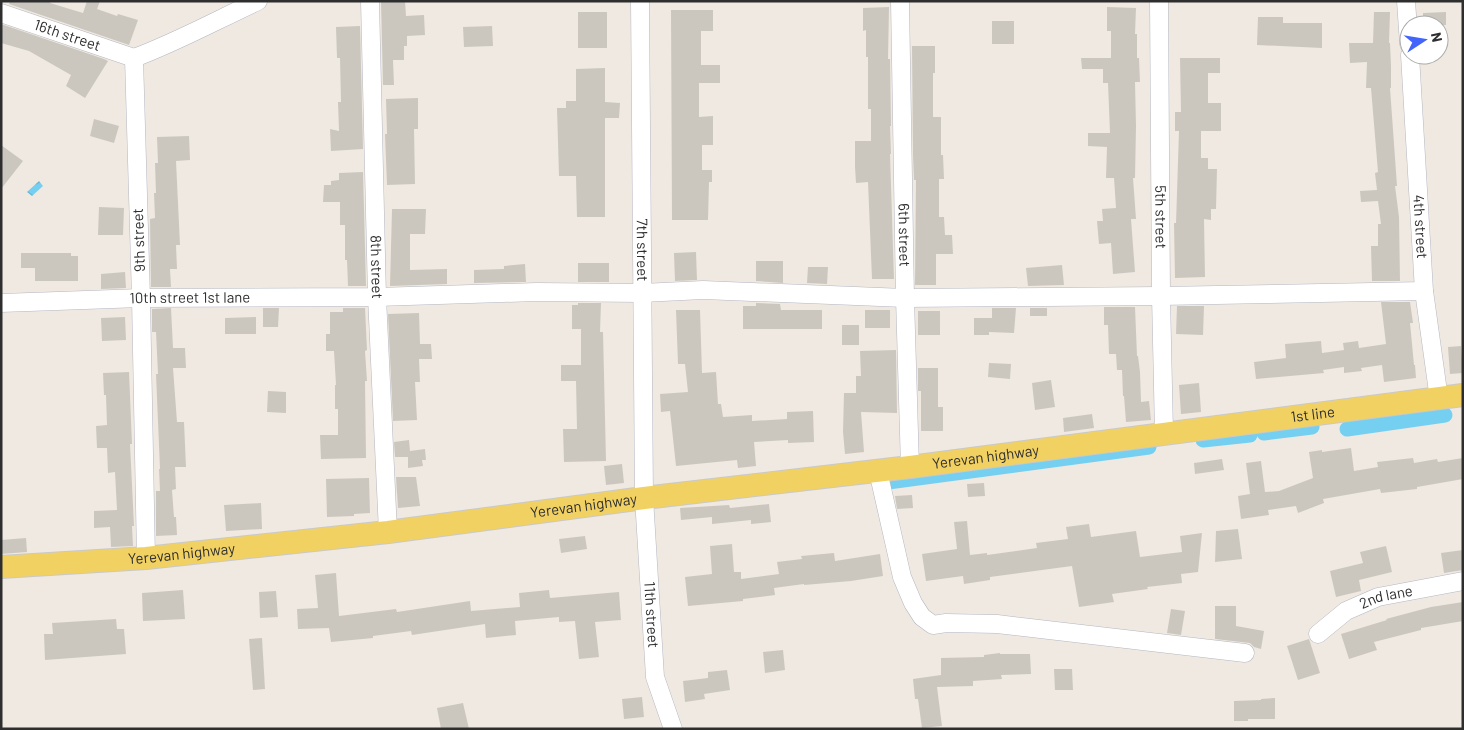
<svg xmlns="http://www.w3.org/2000/svg" width="1464" height="730" viewBox="0 0 1464 730" font-family="Barlow,sans-serif">
<style>
.water{fill:url(#water-waves)}
.lines{fill:none;stroke-linecap:round;stroke-linejoin:round}
.canal{stroke:#75cff0;stroke-width:15}
.building{fill:#cbc7bf}
.minor-casing{stroke:#b4b7c1;stroke-width:19}
.major-casing{stroke:#c9c9c9;stroke-width:24}
.minor{stroke:#fff;stroke-width:18}
.major{stroke:#f2d163;stroke-width:22}
.labels{text-anchor:middle;stroke-width:4;stroke-linejoin:round;paint-order:stroke}
.street-label{font-size:15px;fill:#2e2e2e;stroke:#fff}
</style>
<defs>
<pattern id="water-waves" width="16" height="10" patternUnits="userSpaceOnUse" patternTransform="scale(1.25)"><rect width="16" height="10" fill="#75cff0"/><path d="M0 5q4-4 8 0t8 0" fill="none" stroke="#66b2ce"/></pattern>
</defs>
<rect width="100%" height="100%" fill="#efe9e1"/>
<path class="water" d="M39,181L43,186L32,196L27,192Z"/>
<g class="lines">
<g class="canal">
<path d="M1347,429L1445,415"/>
<path d="M1264,433L1312,427"/>
<path d="M1203,440L1250,435"/>
<path d="M888,482L1149,447"/>
</g>
</g>
<g class="building">
<path d="M10,1H50V3L83,13L87,1H100L97,9L117,16L118,14L138,20L129,45L9,4Z"/>
<path d="M381,1H405L406,16L424,15L425,35L407,36V46H404V60H393L394,85H383Z"/>
<path d="M889,7L888,59H890L891,126H890L891,154H890L894,279H872L868,182L856,183L855,167V141H871V109H868V57H866V30L863,31V8Z"/>
<path d="M1107,7L1136,8L1135,34H1137V58H1139L1140,82H1135L1136,126L1135,178H1133L1136,219H1131L1135,272L1113,274L1111,243L1099,244L1097,221H1103L1102,209L1116,208L1114,178H1106L1107,147L1088,146V133H1110L1108,83H1103V69H1082L1081,58H1111V31H1107Z"/>
<path d="M671,10H713V31H701V65H720V83H699V117L713,116V145H702V170H712V182H709L708,220H672Z"/>
<rect x="578" y="12" width="29" height="36"/>
<path d="M1374,12H1390L1389,43H1390L1391,66V88H1390L1397,186H1395L1399,217L1400,281H1372L1371,246H1378V224H1381L1378,201L1361,202L1360,191L1377,190L1375,173L1378,172L1371,88H1366L1367,62L1350,63L1349,43H1373Z"/>
<path d="M1446,12V25H1423V13Z"/>
<path d="M1258,17H1283V23H1322V48L1257,45Z"/>
<rect x="992" y="21" width="22" height="23"/>
<path d="M1,24L104,59L108,61L85,98L66,86L71,75L29,51L1,43Z"/>
<path d="M360,26L363,149L331,151L330,129L339,131L338,102H341L340,58H337L336,27Z"/>
<path d="M492,26L493,46L464,47L463,27Z"/>
<path d="M912,46H935V73H933V117H941V155H943L944,179H939V217H944L945,235H952L953,254H936V285H915L916,180H914L913,155Z"/>
<path d="M1180,58H1220V73H1208V103H1221V131H1201V158H1208V169H1217L1216,209H1211V220L1204,219L1205,277L1175,278L1174,223H1176L1179,131H1175V112H1181Z"/>
<path d="M605,68V102L620,103L619,118H605V217H577L576,176H559L557,108H566V101H576V69Z"/>
<path d="M418,98V129H414L415,184L387,185L385,134H387L386,99Z"/>
<path d="M94,119L119,126L114,143L90,136Z"/>
<path d="M189,136L190,160L176,161L180,245H176L177,269H170L171,287H151L150,219L155,218L154,193H156L155,163H158L157,137Z"/>
<path d="M1,145L23,161L1,189Z"/>
<path d="M363,172L366,286H348L347,260H345V225H340V202H323L324,185H331V181L339,180V173Z"/>
<path d="M99,207L124,208L123,235H98Z"/>
<path d="M392,209H426L425,234H410V270L447,269V284L390,286Z"/>
<path d="M696,252L697,280L675,281L674,253Z"/>
<path d="M21,253H71V256H78V281H35V268H21Z"/>
<path d="M756,261H783V283L756,281Z"/>
<rect x="578" y="263" width="31" height="19"/>
<path d="M525,264L526,282L474,283V270L504,269V266Z"/>
<path d="M1062,265L1064,285L1028,286L1026,268Z"/>
<path d="M808,267H828L827,284L807,283Z"/>
<path d="M125,272L126,288L101,289V274Z"/>
<path d="M1381,302H1410L1413,323H1410L1414,365H1415L1416,378L1384,382L1382,365L1361,368L1362,371L1344,373V367L1323,370L1324,373L1256,379L1254,362L1286,358L1285,344L1321,341L1322,353L1344,350L1343,343L1358,341L1359,348L1386,344Z"/>
<path d="M578,303H601L600,332H603L606,461L564,462L563,429H577L576,381H561V365H581V329H572V305H578Z"/>
<path d="M756,303L780,304L781,310H822V329H743V306H756Z"/>
<path d="M1177,306H1204L1203,335L1176,334Z"/>
<path d="M1104,307H1135L1137,356H1138L1140,372L1141,402L1149,401L1151,420L1126,422L1124,396H1123L1122,370H1117L1116,354H1109L1108,325H1104Z"/>
<path d="M171,308L173,348H185L186,368H173L177,422H184L186,467H175L176,489L172,490L174,517H176L177,535L156,536V491H160L159,469H160L156,374H158L156,332H152V309Z"/>
<path d="M263,308H279L278,327H263Z"/>
<path d="M343,308H365L367,350L365,351L367,381H365L366,458L321,459L320,435H338V409H335V385H336L334,351H326V334H330V312H343Z"/>
<path d="M992,308H1016L1014,333L989,332V335H974V318H992Z"/>
<rect x="1030" y="308" width="17" height="8"/>
<path d="M676,310H700L702,373L716,372L718,404H721L723,417L752,415V421L787,419V412L813,411L814,442L788,443V440L754,442L756,466L738,468L737,460L676,466L670,411L661,412L660,394L688,392L685,364H678Z"/>
<rect x="865" y="310" width="25" height="18"/>
<rect x="918" y="311" width="22" height="24"/>
<path d="M419,313L420,344H431L432,359H419L420,382H415L417,420L393,421L388,314Z"/>
<path d="M125,317L126,340L102,341L101,318Z"/>
<path d="M256,317V334H225V318Z"/>
<rect x="842" y="325" width="17" height="20"/>
<path d="M1461,346L1463,373L1450,374L1448,347Z"/>
<path d="M896,350L897,413L861,412L864,452L845,454L843,432L844,393H856V376H861L860,351Z"/>
<path d="M989,363L1011,364L1010,379L988,377Z"/>
<path d="M918,368H938V407H943V431H921V391H918Z"/>
<path d="M129,372L132,444H130L134,526H132L133,546L111,547L110,527L94,528V511L117,510L115,472L108,473L107,448H97L96,426L107,425L106,395H104L103,373Z"/>
<path d="M1051,380L1055,407L1035,410L1032,383Z"/>
<path d="M1199,383L1201,412L1181,414L1179,385Z"/>
<path d="M268,391L286,392V413L267,412Z"/>
<path d="M1092,414L1094,428L1064,432L1063,418Z"/>
<path d="M409,440L410,451L425,449L426,460H422L423,466L408,468V457H395L394,442Z"/>
<path d="M1351,448L1354,471L1378,467L1377,462L1413,458L1414,463L1437,459L1438,462L1463,458V479L1417,487V489L1381,493L1380,489L1323,499L1324,503L1298,513L1296,506L1268,510L1269,515L1241,519L1238,496L1250,494L1246,463L1261,461L1265,492L1279,491L1313,478L1309,452L1322,450V452Z"/>
<path d="M1222,459L1224,470L1195,474L1194,463Z"/>
<path d="M622,464L624,483L606,485L604,466Z"/>
<path d="M396,477H416L420,506L398,508Z"/>
<path d="M369,478L370,513L354,514V516L327,517L326,479Z"/>
<path d="M984,483L985,496L968,497L967,484Z"/>
<path d="M912,495L913,508L897,509L895,496Z"/>
<path d="M261,503L262,529L226,531L224,505Z"/>
<path d="M769,504L771,522L751,524V520L712,524V517L681,520L680,508L729,505L730,508Z"/>
<path d="M967,521L970,555L987,553V555L1037,548L1036,543L1068,539L1066,527L1089,524L1091,537L1136,531L1140,557L1182,552L1180,536L1202,533L1198,572L1181,574L1182,583L1147,587L1148,589L1112,594L1114,602L1079,607L1072,566L990,577V580L964,584L963,576L926,581L922,554L957,549L954,522Z"/>
<path d="M1238,529L1242,559L1215,562L1216,531Z"/>
<path d="M585,536L587,549L561,553L559,539Z"/>
<path d="M26,538L27,552L1,554V540Z"/>
<path d="M732,544L734,572H741V579L779,574L777,562L802,559L801,556L834,553L835,561L880,554L883,576L851,581L804,585V584L774,588L775,595L743,599V601L688,606L685,577L712,574L710,546Z"/>
<path d="M1386,546L1392,572L1359,580L1361,591L1336,597L1330,571L1363,563L1360,552Z"/>
<path d="M1463,550V570L1444,573L1441,553Z"/>
<path d="M336,573L339,616L396,609L397,612L470,601L471,611L520,607L519,593L549,590L550,598L619,592L621,620L595,622L599,657L579,659L575,621L559,622V617L515,621L516,635L486,638L485,624L412,635L411,631L373,636V638L331,642L329,628L298,629L297,609L318,608L315,575Z"/>
<path d="M183,590L185,619L143,621L142,593Z"/>
<path d="M276,591L278,617L260,618L259,592Z"/>
<path d="M1463,602V621L1421,628V630L1374,642L1377,650L1349,659L1341,634L1387,620L1386,619L1431,607Z"/>
<path d="M1215,606H1236V626L1264,631L1261,649L1254,647L1250,643L1215,639Z"/>
<path d="M1171,609L1185,611L1181,635L1167,633Z"/>
<path d="M116,619L117,629H124L126,654L45,660L44,634H53L52,623Z"/>
<path d="M262,638L265,689L253,690L249,639Z"/>
<path d="M1309,639L1320,673L1298,680L1287,646Z"/>
<path d="M783,650L785,670L765,673L763,652Z"/>
<path d="M1000,653V654H1030L1031,674L1001,675L1002,679L973,681V686L937,687L942,726L922,728L918,699H915L913,679L941,675V658L984,657V655Z"/>
<path d="M1054,669H1072L1073,690H1055Z"/>
<path d="M727,670L730,690L704,694L705,699L685,702L683,681L708,678V672Z"/>
<path d="M642,697L644,717L624,719L622,699Z"/>
<path d="M1275,698V719H1248V721H1234V701L1261,700V699Z"/>
<path d="M463,703L469,729H441L437,708Z"/>
</g>
<g class="lines">
<g class="minor-casing">
<g id="minor">
<path id="s1" d="M370,1L377,297L388,532"/>
<path id="s2" d="M640,1L644,498L655,677L673,729"/>
<path id="s3" d="M900,1L905,298L910,467"/>
<path id="s4" d="M1159,1L1161,296L1164,433"/>
<path d="M1406,1L1409,44"/>
<path id="s5" d="M1,13L134,58"/>
<path id="s6" d="M1410,55L1424,291L1439,399"/>
<path id="s7" d="M1,303L141,298L377,297L536,292L642,293L703,290L905,298L1161,296L1424,291"/>
<path d="M878,471L902,577L913,603L922,617L933,625L946,623L997,624L1245,653"/>
<path d="M146,558L141,298L134,58C177,42 217,20 258,1"/>
<path id="s8" d="M1318,634L1346,611L1378,597L1463,581"/>
</g>
</g>
<g class="major-casing">
<g id="major">
<path id="s9" d="M1,567L146,558L388,532L644,498L910,467L1463,395"/>
</g>
</g>
<use href="#minor" class="minor"/>
<use href="#major" class="major"/>
</g>
<g class="labels">
<g class="street-label">
<text dy="5" stroke="none"><textPath href="#s5" startOffset="70">16th street</textPath></text>
<text dy="5" stroke="none"><textPath href="#s4" startOffset="216">5th street</textPath></text>
<text dy="5" stroke="none"><textPath href="#s6" startOffset="172">4th street</textPath></text>
<text dy="5" stroke="none"><textPath href="#s3" startOffset="234">6th street</textPath></text>
<text transform="translate(139 240) rotate(-92)" y="5">9th street</text>
<text dy="5" stroke="none"><textPath href="#s2" startOffset="249">7th street</textPath></text>
<text dy="5" stroke="none"><textPath href="#s1" startOffset="266">8th street</textPath></text>
<text dy="5" stroke="none"><textPath href="#s7" startOffset="189">10th street 1st lane</textPath></text>
<text dy="5" stroke="none"><textPath href="#s9" startOffset="1321">1st line</textPath></text>
<text dy="5" stroke="none"><textPath href="#s9" startOffset="991">Yerevan highway</textPath></text>
<text dy="5" stroke="none"><textPath href="#s9" startOffset="586">Yerevan highway</textPath></text>
<text dy="5" stroke="none"><textPath href="#s9" startOffset="181">Yerevan highway</textPath></text>
<text dy="5" stroke="none"><textPath href="#s8" startOffset="79">2nd lane</textPath></text>
<text dy="5" stroke="none"><textPath href="#s2" startOffset="614">11th street</textPath></text>
</g>
</g>
<rect width="1464" height="730" fill="none" stroke="#2e2e2e" stroke-width="5"/>
<g transform="translate(1424 40) rotate(78)"><circle r="24" fill="#ffffff" stroke="#ababab"/>
<path d="M0-4L9 19L0 12L-9 19Z" fill="#4264fb"/>
<text y="-8" font-size="14" font-weight="bold" text-anchor="middle" fill="#2e2e2e">N</text>
</g>
</svg>
